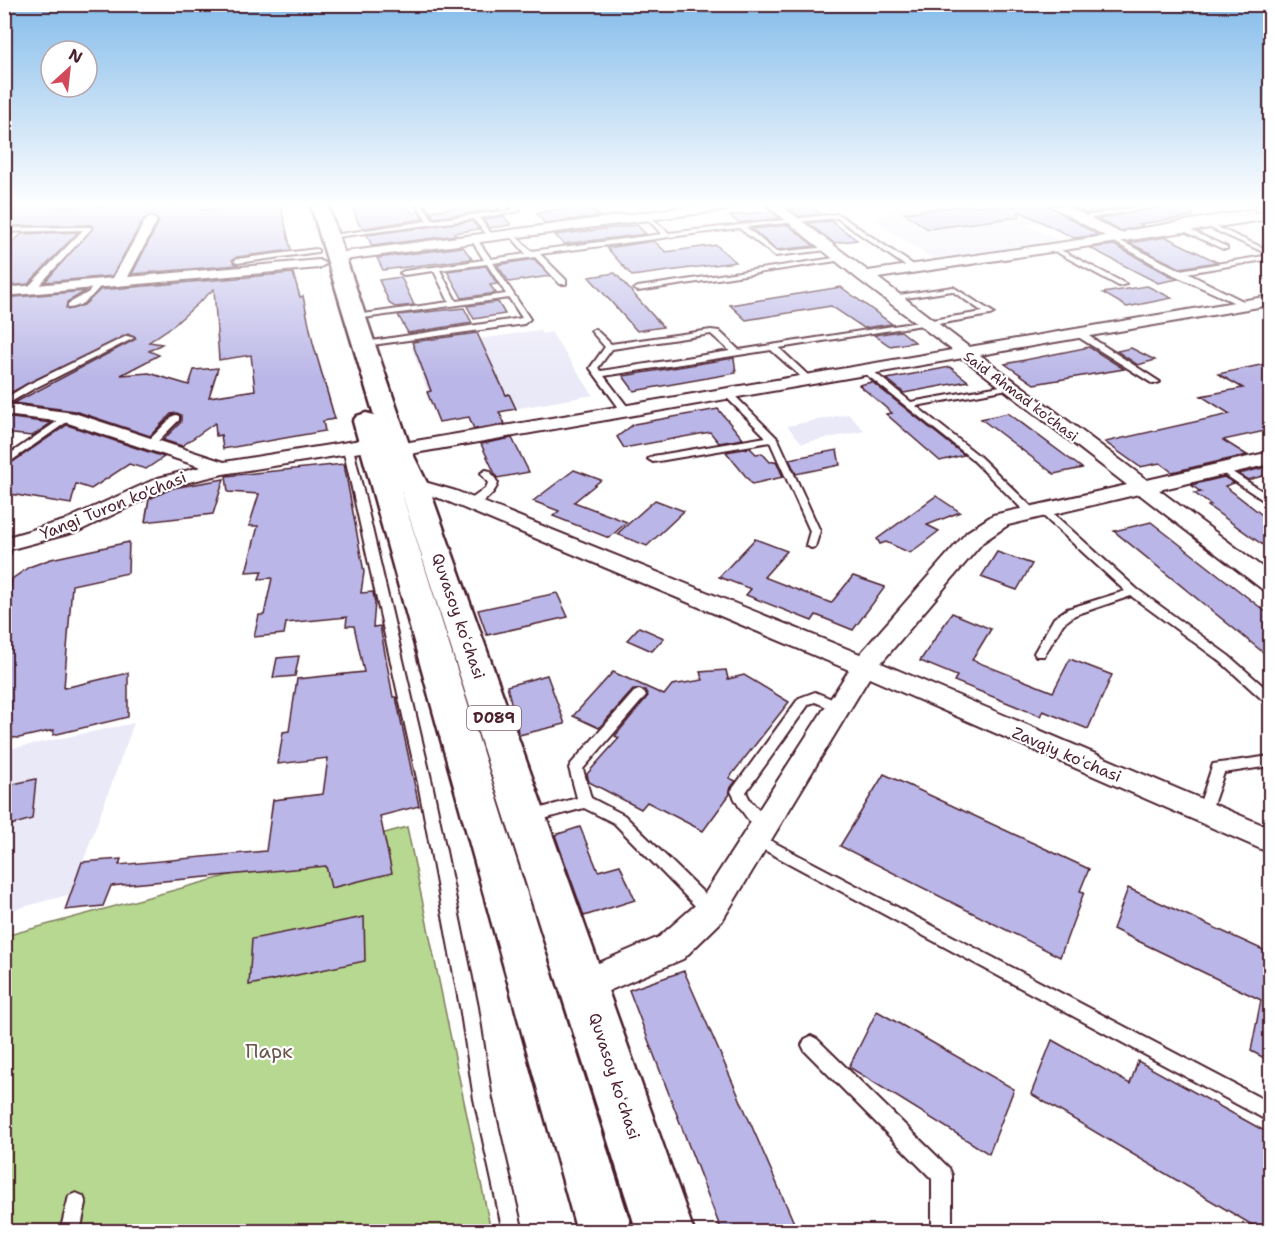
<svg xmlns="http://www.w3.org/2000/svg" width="1275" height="1236" viewBox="0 0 1275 1236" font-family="'Shantell Sans',sans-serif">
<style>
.built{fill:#eae9f8}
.green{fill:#b6d891;stroke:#807c5e;stroke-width:1.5}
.building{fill:#bab6e7;stroke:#4a1f2b;stroke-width:1.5;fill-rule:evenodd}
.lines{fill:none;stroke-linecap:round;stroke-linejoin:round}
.lane-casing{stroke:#4a1f2b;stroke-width:4}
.street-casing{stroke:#4a1f2b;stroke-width:4}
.primary-casing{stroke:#4a1f2b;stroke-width:5}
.lane{fill:#fff;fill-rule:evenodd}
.street{fill:#fff;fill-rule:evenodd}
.primary{fill:#fff;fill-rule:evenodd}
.labels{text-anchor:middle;stroke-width:4.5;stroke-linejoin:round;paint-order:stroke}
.far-street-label{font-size:14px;fill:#4a1f2b;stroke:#fff}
.shield{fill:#fff;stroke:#80626b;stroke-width:1.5}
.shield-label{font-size:15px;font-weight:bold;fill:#4a1f2b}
.street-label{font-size:16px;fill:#4a1f2b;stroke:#fff}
.near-park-label{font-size:20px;fill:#6a564a;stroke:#fff}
</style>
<rect width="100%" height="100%" fill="#fff"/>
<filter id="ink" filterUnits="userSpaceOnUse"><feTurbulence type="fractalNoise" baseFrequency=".0167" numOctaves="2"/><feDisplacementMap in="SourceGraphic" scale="12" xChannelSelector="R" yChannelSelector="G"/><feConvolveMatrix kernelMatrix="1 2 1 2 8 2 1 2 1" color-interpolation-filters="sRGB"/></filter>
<g filter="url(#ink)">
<g class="built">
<path d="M922,206H1042L1065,219L1026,225L1061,242L936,261L871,218L890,216L884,210Z"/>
<path d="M540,330L542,334L551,332L593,395L439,422L412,349Z"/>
<path d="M848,414L865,431L802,443L787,426Z"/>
<path d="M134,723L71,894L5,912V750Z"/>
</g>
<path class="green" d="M407,827L491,1231L5,1232V936Z"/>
<g class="building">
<path d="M21,206H202L200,210L281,206L291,250L237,257L232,260L237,265L132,274L159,222L150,215L143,220L112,276L45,282L93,227L91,225L4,226V219Z"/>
<path d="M352,206H408L412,213L419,212L423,219L364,228L359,225Z"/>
<path d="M467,206H497L499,209L434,218L430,211Z"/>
<path d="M582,206H589L599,216L545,223L536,213Z"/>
<path d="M958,206H1049L1098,235L1074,238L1019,211V217L928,229L904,213Z"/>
<path d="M1073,206H1128L1087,214Z"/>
<path d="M1165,206H1193V216L1140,224L1143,226L1120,231L1098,219Z"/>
<path d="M812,207L821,214L799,216L790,209Z"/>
<path d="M771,211L780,218L739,223L730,216Z"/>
<path d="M504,216L511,225L490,228L483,220Z"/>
<path d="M472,221L479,229L454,233L456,235L372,246L367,235Z"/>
<path d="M831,221L857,240L834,243L808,223Z"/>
<path d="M637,225L646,234L564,244L555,235Z"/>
<path d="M788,225L814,246L777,250L752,229Z"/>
<path d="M78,232L28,284L4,286V249L22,234Z"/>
<path d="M1166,237L1217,262L1180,268L1129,243Z"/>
<path d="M654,241L666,252L716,245L736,262L632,276L607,248Z"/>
<path d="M1114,245L1173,277L1178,279L1158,283L1090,248Z"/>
<path d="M463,247L472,259L383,270L377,258Z"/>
<path d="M534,259L550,276L509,282L497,265Z"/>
<path d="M486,266L497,284L490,285L496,293L462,298L447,271Z"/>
<path d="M293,273L300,297L303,296L313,343L335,419L323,421L325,431L223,449L221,435L216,436L215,423L182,446L163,440L181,422V415L177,413L171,414L150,436L75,411L14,403L136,339L128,334L4,396V310L9,305H4V298L86,291L67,302L66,308L68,310L84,305L100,290ZM214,289L219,360L251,355L255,390L209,397L218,368L194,370L189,385L149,373L121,375L159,355L149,351L162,344L149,342L174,325Z"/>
<path d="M615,273L663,327L637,331L589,277Z"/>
<path d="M401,277L414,305L395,307L390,304L379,280Z"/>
<path d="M1147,286L1172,298L1127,307L1103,293Z"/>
<path d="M841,287L892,324L864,328L831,306L746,320L730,305Z"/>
<path d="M498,302L505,314L474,319L467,306Z"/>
<path d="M464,308L472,323L408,333L398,315Z"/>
<path d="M901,331L915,342L890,346L874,335Z"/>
<path d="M477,333L506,395L509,394L516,409L499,412L505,424L474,429L469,417L439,422L427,392L431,391L412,342Z"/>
<path d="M1089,347L1124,369L1034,384L1005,364Z"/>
<path d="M1131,348L1155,360L1138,365L1117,351Z"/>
<path d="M734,358L736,373L634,391L623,376Z"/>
<path d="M1270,363V430L1223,440L1247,455L1172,472L1160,463L1140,467L1105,442L1230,414L1201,396L1243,388L1218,374Z"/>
<path d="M950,367L968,381L904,393L887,379Z"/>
<path d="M872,382L964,455L940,461L886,414L892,413L859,385Z"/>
<path d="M718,409L743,439L719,443L710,432L624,448L617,437L634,424Z"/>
<path d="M1008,413L1082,468L1054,474L981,419Z"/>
<path d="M4,417L51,423L32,436L4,433Z"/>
<path d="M67,425L164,457L146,469L129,464L91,489L76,484L71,504L4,493V468Z"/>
<path d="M512,438L529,472L497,478L481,444Z"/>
<path d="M750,448L756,454L762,453L770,462L776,461L783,477L752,484L726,452Z"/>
<path d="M837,450L840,465L796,474L789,459Z"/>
<path d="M344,464L364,572L361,593L373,592L375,603L373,627L380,626L393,697H396L419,806L380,816L392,873L331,888L326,866L111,886L103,906L65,910L82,862L121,859L119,865L266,851L273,800L323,794L328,758L278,764L283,732L289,731L297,679L364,672L354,626H346L347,617L286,623L284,634L254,637L259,615H264L272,578L259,579L262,571L246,572L258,526H249L259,494L228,492L226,476Z"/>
<path d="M1266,467L1270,474L1248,480L1239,474Z"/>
<path d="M574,470L601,480L574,502L627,522L609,538L553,516L559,511L533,501Z"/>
<path d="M1224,477L1234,483L1225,486L1270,521V550L1208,506L1211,505L1194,493L1201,492L1191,485Z"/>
<path d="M224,479L213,514L145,522L149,499L173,488Z"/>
<path d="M936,496L960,512L927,525L939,531L910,553L886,542L880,544L877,539Z"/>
<path d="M655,500L684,511L647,546L617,534Z"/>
<path d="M1151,522L1270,615V658L1114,531Z"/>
<path d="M755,539L787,551L764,577L831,603L853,576L885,587L853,630L816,615L812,621L746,595L751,589L719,577Z"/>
<path d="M129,542L128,573L72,585L64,688L128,673V717L53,735L54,730L19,738L4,737V635L12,579L29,567L51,559Z"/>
<path d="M997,552L1032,564L1017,590L981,577Z"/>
<path d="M557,593L568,617L487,635L478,610Z"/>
<path d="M952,613L991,629L972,660L1053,692L1070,659L1112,675L1088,729L1043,711L1040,716L954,681L957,676L920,661Z"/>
<path d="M639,627L664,638L652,651L627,640Z"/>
<path d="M299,656L295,676L273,678L277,658Z"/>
<path d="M726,670L728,679L744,675L789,702L729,778L736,781L729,790L730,794L703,831L647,802L641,809L589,782L587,774L619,738L615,736L648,696L645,690H633L599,728L573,716L613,672L664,695L672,685L703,680L700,672Z"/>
<path d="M547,675L565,724L519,735L507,686Z"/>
<path d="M884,774L1089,869L1080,891L1084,892L1060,957L840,846Z"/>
<path d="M36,779L32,819L4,827V786Z"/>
<path d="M580,827L598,871L620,865L635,900L584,916L555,835Z"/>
<path d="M1128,888L1270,953V1061L1251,1051L1261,1000L1113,929Z"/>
<path d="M364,917L365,961L249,985L252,939Z"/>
<path d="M684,971L798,1232H722L629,990Z"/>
<path d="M877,1011L1014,1089L989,1154L849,1067Z"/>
<path d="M1052,1040L1130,1084L1138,1061L1270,1134V1232H1264L1031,1094Z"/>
</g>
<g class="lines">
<g class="lane-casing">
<g id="lane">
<path d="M418,206H424L433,220L513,210L510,206H517L520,211L479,218L494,237L491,239L473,219L329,238L326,236L427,221Z"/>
<path d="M1144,206H1163L1078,220L1075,218Z"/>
<path d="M1264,206H1270L1269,215L1264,214Z"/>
<path d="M1252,210L1254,211V213L1204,221L1270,251V259L1187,273L1247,303V307H1244L1174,275L1107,238L1112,237L1180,270L1270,255L1201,224V222L1179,225L1227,247V249H1223L1177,228L1178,225L1128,233L1125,231Z"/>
<path d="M647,214L669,233L838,214L918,268L911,270L837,218L746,227L776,252L829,247L830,248L827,250L775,256L739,228L540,254L566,280V284H560L535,257L493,263L530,319L524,324L365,346L361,344L365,342L522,318L509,298L356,319L352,317L356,315L449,302L434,271L404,275L400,273L404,271L484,260L471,239L472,238H476L491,259L526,254L509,234L512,232L531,251L662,234L644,216ZM487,264L506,294L456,301L440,270Z"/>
<path d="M91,227V229L33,292H27V288L83,230L4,232V228Z"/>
<path d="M1049,246H1053L1126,284L1119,286L1049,248Z"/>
<path d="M316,249L318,250V252L237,263L234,261L237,259Z"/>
<path d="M841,257L844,259L843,260L638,291L634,289L638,287Z"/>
<path d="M94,283L101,285C94,295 81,308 68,308V304L89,292Z"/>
<path d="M953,287L994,313L990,315L926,326L922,325L779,348L810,377L811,379L807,382L771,350L604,376L630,410L625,413L622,412L590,368L605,347L591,331L595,329L611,344L711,330L719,331L739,350L983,312L952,291L892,300L888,298L892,296ZM711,334L730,351L601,371L598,368L612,349Z"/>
<path d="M1075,331H1081L1160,382L1153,384L1075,335Z"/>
<path d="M127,336L134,338L33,389L4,406V399L27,385Z"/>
<path d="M862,367H868L911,402L1011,384V388L1008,389L916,406L978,455L1036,511L1037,513L1036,515H1028L972,459L862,371Z"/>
<path d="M726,389L729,390L778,439L820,531L815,547L811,548L806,545L810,531L770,442L653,462L648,459L653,456L766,437L723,394L722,392Z"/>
<path d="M68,414L71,415V419L4,466V458Z"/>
<path d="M176,415L179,416V420L154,445H148V441L173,416Z"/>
<path d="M348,445L353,448L432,783L478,1007L492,1099L523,1232H503L474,1099L460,1007L418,783L343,448Z"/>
<path d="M1221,465L1270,496V503L1266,502L1218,470L1216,468Z"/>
<path d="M486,470L490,471L498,483C495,494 479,508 467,506L466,504L467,502L486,488L488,483L481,473Z"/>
<path d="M1044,508L1048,509L1137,589L1229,656L1270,692V704L1265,702L1221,662L1131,596L1075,615L1063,624L1044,656H1036L1034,653L1054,618L1067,609L1125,591L1040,513L1039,511L1040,509Z"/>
<path d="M4,542L10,543L11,545L10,554L4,557Z"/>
<path d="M639,690L644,692L646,695L644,698L583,769L591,798L624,815L717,906L719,911L717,916L711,918L705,916L614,823L584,808L529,823L524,821L522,817L524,813L577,798L569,768L571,764L634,692Z"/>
<path d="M815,692L844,704L846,707L844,710L839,712L815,702L809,704L746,792L750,800L772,826L770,830C754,836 737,804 731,791L799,698Z"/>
<path d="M1270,756V766L1224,773L1209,816L1204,818L1199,816L1197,812L1213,764Z"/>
<path d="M758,834L1270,1103V1122L753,844L750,840L753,836Z"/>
<path d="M811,1036L817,1039L949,1168L952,1175V1232H932V1179L805,1051L802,1045L805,1039Z"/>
<path d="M76,1193L83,1196L86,1203L80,1232H60L69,1196Z"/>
</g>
</g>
<g class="street-casing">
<g id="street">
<path d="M19,206L4,217L5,206Z"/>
<path d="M693,206H731L725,210L336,261L329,257L336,253Z"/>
<path d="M768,206H782L868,271L1105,236L1051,206H1067L1120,233L1270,211V219L878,278L969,347L1270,296V305L980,355L1147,480L1270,452V464L1159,490L1270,573V591L1262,589L1139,494L1008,525L983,542L881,663L1270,828V853L869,678L722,921L683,959L585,1001L573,996L568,985L573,974L659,937L700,901L849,670L442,499L413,491H393L390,487L393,483L414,479L456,491L860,654L967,532L993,515L1127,485L963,358L398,456L373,450L223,474L172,486L79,531L4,551V538L63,521L158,478L201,467L65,422L4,415V404L74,413L224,462L373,438L398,444L952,350L858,279Z"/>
<path d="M151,217L157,221L128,277L319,260L326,264L319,268L4,296V288L113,278L145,221Z"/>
</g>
</g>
<g class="primary-casing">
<path id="primary" d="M311,206H328L411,450L428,485L694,1232H637L396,475L633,1232H577L353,421L357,416L366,413L374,415Z"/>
</g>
<use href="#lane" class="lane"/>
<use href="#street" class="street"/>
<use href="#primary" class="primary"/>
</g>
</g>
<linearGradient id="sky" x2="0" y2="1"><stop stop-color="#85bcea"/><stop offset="0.54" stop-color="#fff"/><stop offset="1" stop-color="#fff" stop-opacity="0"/></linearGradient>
<rect width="1275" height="379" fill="url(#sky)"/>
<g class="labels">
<g class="far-street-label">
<text transform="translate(1021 396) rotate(37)" y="5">Said Ahmad ko'chasi</text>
</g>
<rect class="shield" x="467" y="706" width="54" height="24" rx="4.5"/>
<g class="shield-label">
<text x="494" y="723">D089</text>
</g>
<g class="street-label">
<text transform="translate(113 505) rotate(-22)" y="6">Yangi Turon ko'chasi</text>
<text transform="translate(459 616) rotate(71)" y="6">Quvasoy koʻchasi</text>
<text transform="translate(1067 754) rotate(23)" y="6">Zavqiy koʻchasi</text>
<text transform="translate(615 1076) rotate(72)" y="6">Quvasoy koʻchasi</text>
</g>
<g class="near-park-label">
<text x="269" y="1058">Парк</text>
</g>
</g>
<rect width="1275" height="1236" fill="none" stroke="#fff" stroke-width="24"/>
<rect x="12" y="12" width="1251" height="1212" fill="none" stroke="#4a1f2b" stroke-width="2" filter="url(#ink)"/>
<g transform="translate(69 69) rotate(27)"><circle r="28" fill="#ffffff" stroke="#b7a5aa" stroke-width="1.5"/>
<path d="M0-4.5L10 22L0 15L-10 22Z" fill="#d1495b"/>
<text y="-9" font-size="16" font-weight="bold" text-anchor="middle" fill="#4a1f2b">N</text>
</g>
</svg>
